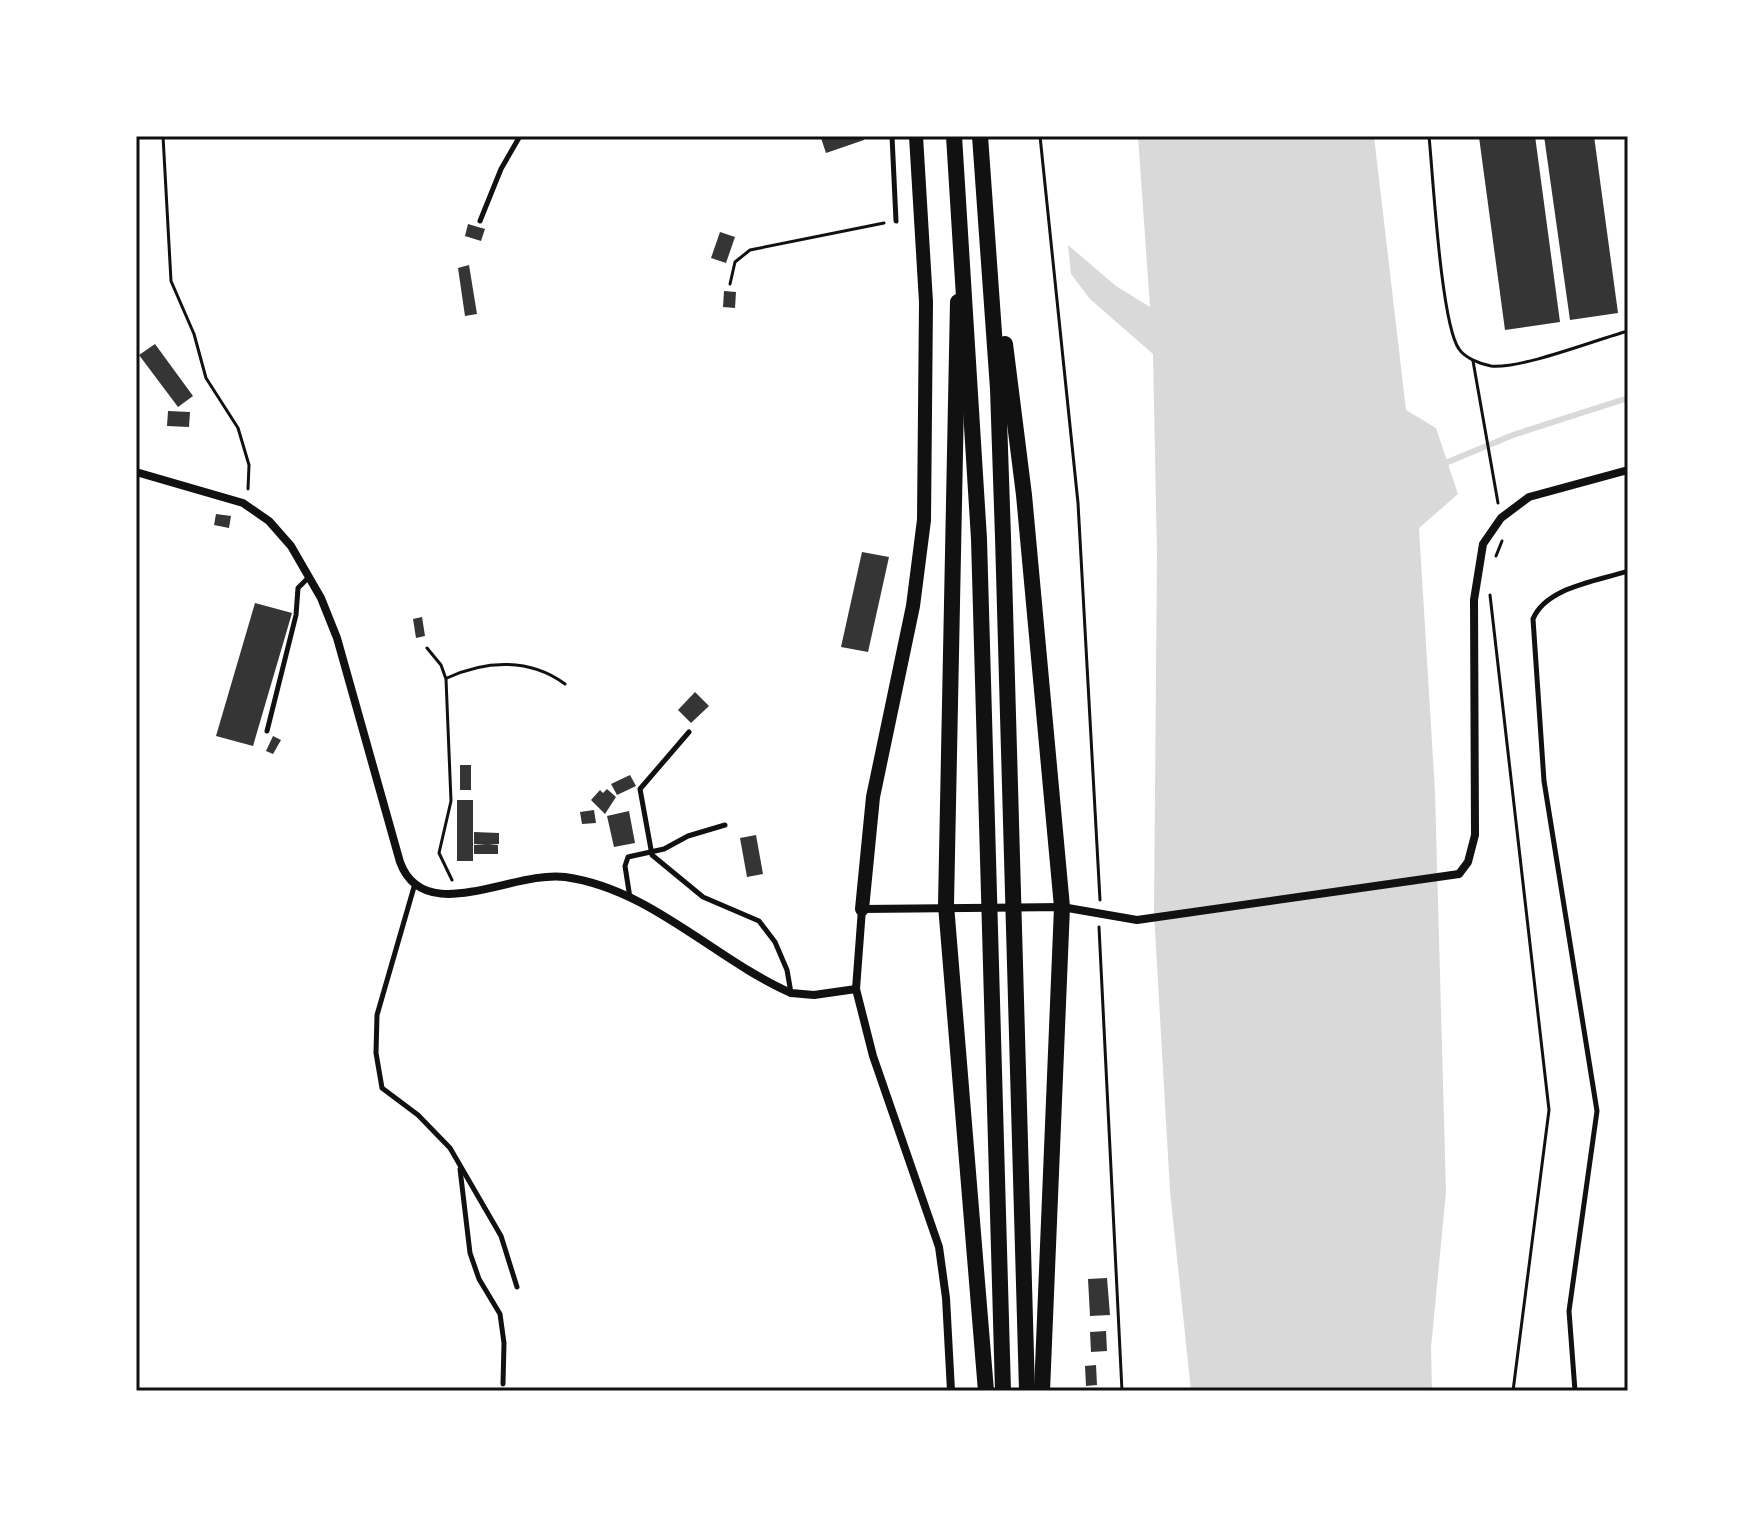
<svg xmlns="http://www.w3.org/2000/svg" width="1764" height="1527" viewBox="0 0 1764 1527" font-family="Inter,sans-serif">
<style>
.water{fill:#d9d9d9}
.lines{fill:none;stroke-linecap:round;stroke-linejoin:round}
.stream{stroke:#d9d9d9;stroke-width:6}
.building{fill:#353535}
.path{stroke:#111;stroke-width:3}
.service{stroke:#111;stroke-width:5}
.minor{stroke:#111;stroke-width:8}
.tertiary{stroke:#111;stroke-width:14}
.secondary{stroke:#111;stroke-width:16}
.neatline{fill:none;stroke:#111;stroke-width:3}
</style>
<rect width="100%" height="100%" fill="#fff"/>
<path class="water" d="M1138,136H1374L1406,410L1436,428L1458,494L1419,528L1435,792L1446,1192L1431,1348L1432,1391H1191L1170,1191L1154,913L1157,554L1153,354L1090,299L1071,274L1068,245L1116,286L1150,307Z"/>
<g class="lines">
<path class="stream" d="M1443,464L1513,435L1628,398"/>
</g>
<g class="building">
<path d="M826,136H863L864,140L826,153L821,138Z"/>
<path d="M1535,136L1560,322L1505,330L1479,137Z"/>
<path d="M1544,136H1594L1618,313L1570,320Z"/>
<path d="M468,224L485,229L481,241L465,236Z"/>
<path d="M720,232L735,237L726,263L711,258Z"/>
<path d="M469,265L477,314L465,316L458,268Z"/>
<path d="M724,291L736,292L735,308L723,307Z"/>
<path d="M155,344L193,396L178,407L139,355Z"/>
<path d="M168,411L190,412L189,427L167,426Z"/>
<path d="M216,514L231,516L229,528L214,525Z"/>
<path d="M862,552L889,557L868,652L841,647Z"/>
<path d="M255,603L292,613L253,746L216,736Z"/>
<path d="M422,617L425,636L416,638L413,619Z"/>
<path d="M695,692L709,706L691,723L678,710Z"/>
<path d="M273,736L281,740L273,754L266,751Z"/>
<rect x="460" y="765" width="11" height="25"/>
<path d="M630,775L636,786L617,795L611,784Z"/>
<path d="M607,789L616,797L605,814L591,800L600,790L603,793Z"/>
<rect x="457" y="800" width="16" height="61"/>
<path d="M594,810L596,823L582,824L580,812Z"/>
<path d="M629,811L635,843L614,847L607,816Z"/>
<path d="M474,832L499,833V844H489L498,845V854H474V845L486,844H474Z"/>
<path d="M756,835L763,874L747,877L740,838Z"/>
<path d="M1107,1278L1110,1315L1090,1316L1088,1279Z"/>
<path d="M1106,1331L1107,1351L1091,1352L1090,1332Z"/>
<path d="M1096,1365L1097,1385L1086,1386L1085,1366Z"/>
</g>
<g class="lines">
<g class="path">
<path d="M163,136L171,281L194,334L206,378L238,428L249,465L248,489"/>
<path d="M1040,136L1078,503L1100,900"/>
<path d="M1429,136C1433,176 1441,324 1459,349C1465,358 1480,364 1491,366C1522,369 1595,340 1628,331"/>
<path d="M730,284L735,262L750,250L884,223"/>
<path d="M1473,361L1498,503"/>
<path d="M1496,556L1502,541"/>
<path d="M1490,595L1549,1110L1513,1391"/>
<path d="M427,648L441,665L446,679L451,801L439,853L452,880"/>
<path d="M447,678C486,660 530,658 565,684"/>
<path d="M1099,927L1122,1391"/>
</g>
<g class="service">
<path d="M892,136L896,221"/>
<path d="M480,221L501,169L520,136"/>
<path d="M267,731L296,615L298,588L309,577"/>
<path d="M689,732L640,789L652,855L703,897L759,921L775,942L787,970L791,993"/>
<path d="M414,887L377,1015L376,1053L382,1088L418,1115L450,1148L501,1236L517,1287"/>
<path d="M630,898L625,866L628,857L664,849L688,836L725,825"/>
<path d="M460,1169L470,1253L479,1279L500,1314L504,1343L503,1384"/>
<path d="M1575,1391L1569,1311L1597,1111L1544,781L1533,619C1546,587 1598,581 1628,571"/>
</g>
<g class="minor">
<path d="M136,472L243,503L269,521L291,546L321,598L337,638L400,862C424,928 513,870 565,877C651,889 714,959 791,993L814,995L856,989"/>
<path d="M951,1391L946,1298L939,1247L873,1056L856,989L862,909L1062,907L1137,920L1459,874L1468,862L1475,835L1474,600L1483,544L1501,518L1529,497L1628,470"/>
</g>
<path class="tertiary" d="M862,909L873,797L913,606L924,520L926,302L916,136"/>
<g class="secondary">
<path d="M954,136L979,539L1003,1391"/>
<path d="M980,136L998,389L1003,537L1027,1391"/>
<path d="M958,302L946,905L986,1391"/>
<path d="M1005,344L1024,495L1062,907L1042,1391"/>
</g>
</g>
<rect width="1764" height="1527" fill="none" stroke="#ffffff" stroke-width="276"/>
<rect x="138" y="138" width="1488" height="1251" class="neatline"/>
</svg>
